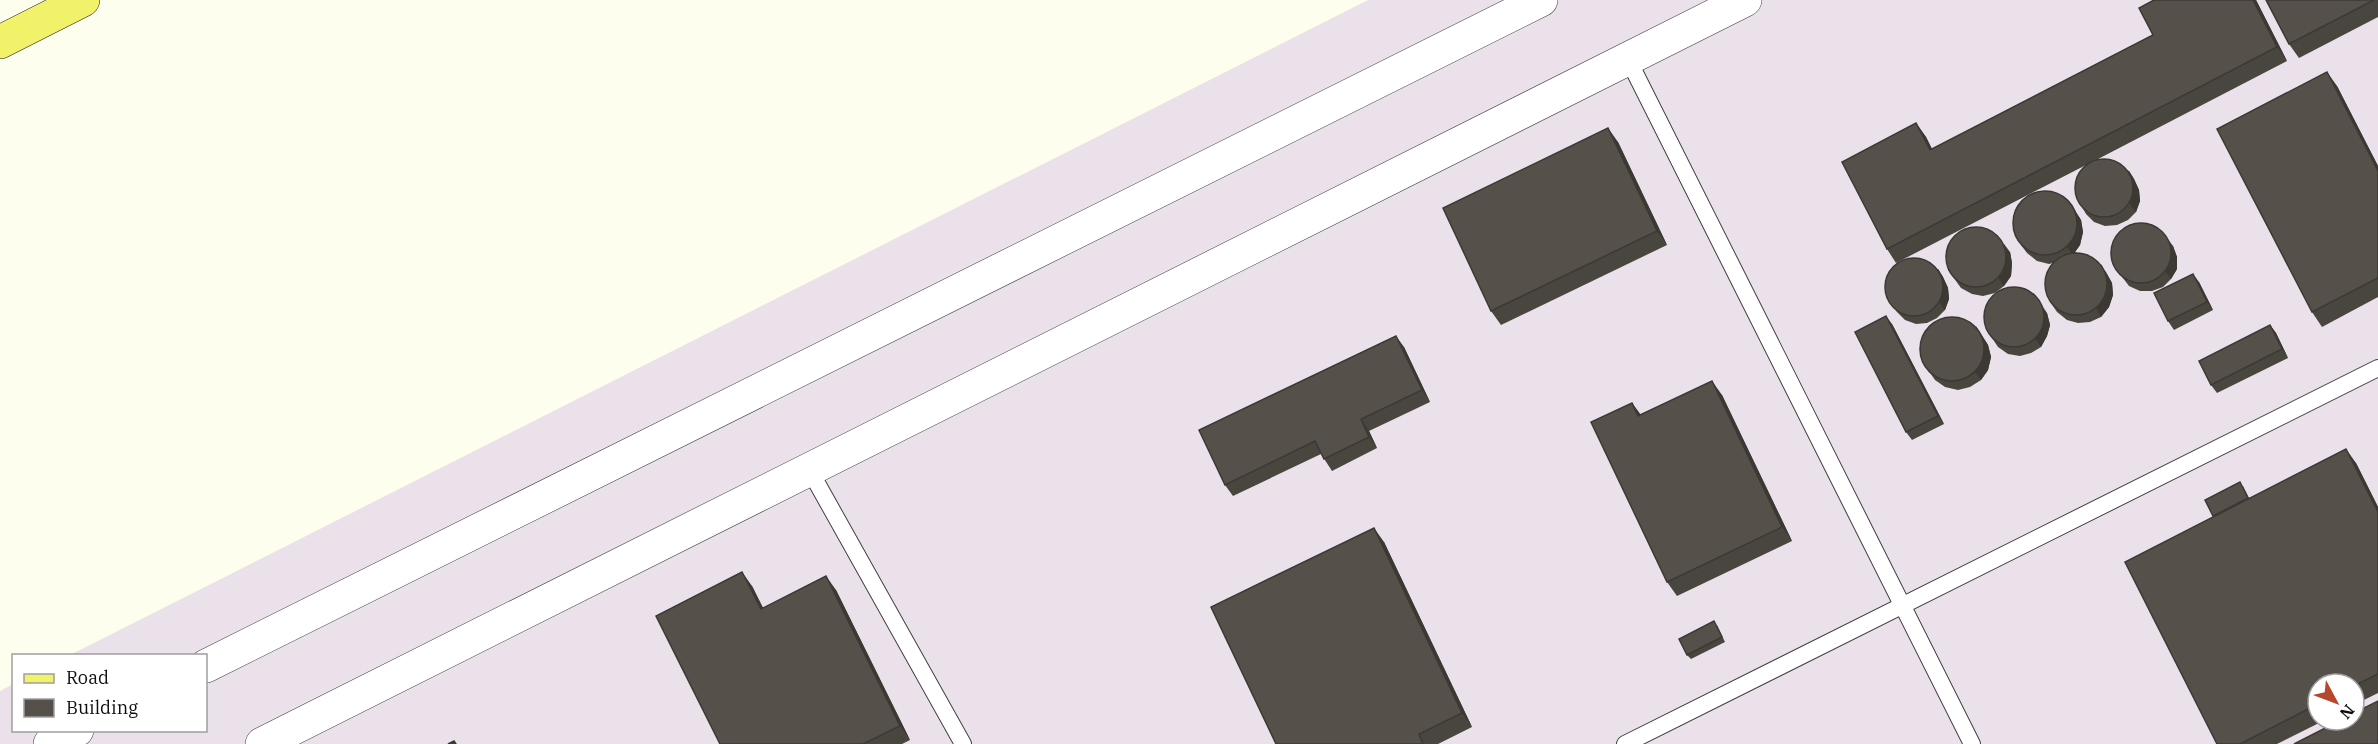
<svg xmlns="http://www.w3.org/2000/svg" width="2378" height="744" viewBox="0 0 2378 744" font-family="'IBM Plex Serif',serif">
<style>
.industrial{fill:#ebe1ea;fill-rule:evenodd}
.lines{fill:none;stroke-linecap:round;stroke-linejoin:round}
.service-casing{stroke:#404040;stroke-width:18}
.tertiary-casing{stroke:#404040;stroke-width:34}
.primary-casing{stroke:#1e1e1e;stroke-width:34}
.service{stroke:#fff;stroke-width:16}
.tertiary{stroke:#fff;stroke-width:33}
.primary{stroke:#f2f16a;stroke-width:33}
.wall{fill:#494640}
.shaded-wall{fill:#3c3934}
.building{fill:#55514a;stroke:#3c3934;stroke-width:1.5}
</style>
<rect width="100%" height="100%" fill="#fdfeed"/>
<path class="industrial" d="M1368,0H2378V744H0V691L13,684L14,730H206V656L70,655ZM2318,684H2354V720H2318Z"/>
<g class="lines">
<g class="service-casing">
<g id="service">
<path d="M1628,59L1972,744"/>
<path d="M809,469L963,744"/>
<path d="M1625,744L2378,368"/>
</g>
</g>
<g class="tertiary-casing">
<g id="tertiary">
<path d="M206,666L1541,0"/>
<path d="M50,744L77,730"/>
<path d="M262,744L1745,0"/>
</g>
</g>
<g class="primary-casing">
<path id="primary" d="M0,42L83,0"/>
</g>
<use href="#service" class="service"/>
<use href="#tertiary" class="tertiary"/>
<use href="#primary" class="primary"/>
</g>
<g class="wall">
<path d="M2154,0H2256L2287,61L2098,159L2129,171L2134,179L2139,190L2140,201L2136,212L2128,220L2117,225L2105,226L2094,222L2086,214L2081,205L2086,165L1896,263L1887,249L1916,123L1926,137L1932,149L2153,35Z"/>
<path d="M2266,0H2378V17L2299,58L2289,44Z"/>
<path d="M2337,86L2378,166V297L2322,327L2312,312Z"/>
<path d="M1618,142L1667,245L1501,325L1491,311Z"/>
<path d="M2074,209L2081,220L2083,232L2080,245L2075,252L2106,272L2112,283L2113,295L2109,307L2101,317L2090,322L2078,323L2067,320L2057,312L2051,303L2053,263L2049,264L2037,261L2027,253L2021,245Z"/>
<path d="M2173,246L2177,257V269L2171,279L2163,287L2152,291H2140L2129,286L2116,269Z"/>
<path d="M2010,252L2012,263L2011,276L2004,286L1995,293L1983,296L1972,294L1961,288L1948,270Z"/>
<path d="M1938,269L1943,277L1948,288L1949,299L1945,310L1937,318L1927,323L1916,324L1905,320L1897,312L1891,304Z"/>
<path d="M2199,282L2213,310L2174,330L2168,321Z"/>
<path d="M2047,313L2050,325L2047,336L2041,347L2031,353L2020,356L2008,354L1998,347L1986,329Z"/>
<path d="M1892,324L1944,424L1912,440L1906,432Z"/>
<path d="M2270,325L2276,333L2288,358L2217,393L2211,385Z"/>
<path d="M1981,334L1988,345L1991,357L1988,370L1981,380L1970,387L1958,390L1945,387L1935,380L1922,361Z"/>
<path d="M1404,347L1430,402L1369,431L1377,448L1332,471L1321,454L1233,496L1225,485Z"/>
<path d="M1722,395L1792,541L1677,596L1667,582L1632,403L1641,415Z"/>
<path d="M2356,463L2378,507V693L2354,705V684H2318V720H2325L2277,744H2217L2213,517L2243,486L2249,498Z"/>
<path d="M1384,542L1472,727L1438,744H1276Z"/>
<path d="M752,586L763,608L836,590L910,740L902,744H720Z"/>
<path d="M1717,625L1725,642L1691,659L1687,655Z"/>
</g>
<g class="shaded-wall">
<path d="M2253,0H2256L2287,61L2277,47Z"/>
<path d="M2327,72L2337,86L2378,166V171Z"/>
<path d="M1916,123L1926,137L1940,165L1930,150Z"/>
<path d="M1608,128L1618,142L1667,245L1657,231Z"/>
<path d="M2129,171L2134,179L2139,190L2140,201L2136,212L2130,204Z"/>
<path d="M2069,201L2081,220L2083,232L2080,245L2073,255L2067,247Z"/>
<path d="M2167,238L2173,246L2177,257V269L2171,279L2165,271Z"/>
<path d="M2004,244L2010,252L2012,263L2011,276L2004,286L1998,277Z"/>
<path d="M2101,264L2112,283L2113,295L2109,307L2101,317L2096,308Z"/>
<path d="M1938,269L1943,277L1948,288L1949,299L1945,310L1939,302Z"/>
<path d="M2193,274L2199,282L2213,310L2207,302Z"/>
<path d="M2035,295L2047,313L2050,325L2047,336L2041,347L2035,338Z"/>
<path d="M1886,316L1892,324L1944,424L1938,416Z"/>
<path d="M2270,325L2276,333L2288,358L2282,349Z"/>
<path d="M1976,326L1988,345L1991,357L1988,370L1981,380L1975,372Z"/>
<path d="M1396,336L1404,347L1430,402L1422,390Z"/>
<path d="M1712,381L1722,395L1792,541L1782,527Z"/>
<path d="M1632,403L1642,417L1638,416Z"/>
<path d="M1361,419L1369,431L1377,448L1369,437Z"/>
<path d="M2346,449L2356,463L2378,507V512Z"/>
<path d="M1374,528L1384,542L1472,727L1462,713Z"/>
<path d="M742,572L752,586L771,624L761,609Z"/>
<path d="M826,576L836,590L910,740L900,726Z"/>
</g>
<g class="building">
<path d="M2154,0H2253L2277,47L1887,249L1842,162L1916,123L1930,150L2153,35L2139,8Z"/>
<path d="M2266,0H2374L2289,44Z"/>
<path d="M2327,72L2378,171V278L2312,312L2217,129Z"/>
<path d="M1608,128L1657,231L1491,311L1443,208Z"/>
<circle cx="2104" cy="188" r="29"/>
<circle cx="2045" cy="223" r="32"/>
<circle cx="2141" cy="253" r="30"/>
<circle cx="1976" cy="257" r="30"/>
<circle cx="2076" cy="284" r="31"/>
<circle cx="1914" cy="287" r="29"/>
<path d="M2193,274L2207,302L2168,321L2154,293Z"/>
<circle cx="2014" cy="317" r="30"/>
<path d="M1886,316L1938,416L1906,432L1855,332Z"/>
<circle cx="1952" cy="349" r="32"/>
<path d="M2270,325L2282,349L2211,385L2199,361Z"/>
<path d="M1396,336L1422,390L1361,419L1369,437L1324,459L1315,441L1225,485L1199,430Z"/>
<path d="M1712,381L1782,527L1667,582L1591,422L1632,403L1638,416Z"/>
<path d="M2346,449L2378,512V674L2354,686V684H2318V704L2240,744H2217L2125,562Z"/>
<path d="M2240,482L2248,498L2213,516L2205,500Z"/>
<path d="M1374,528L1462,713L1419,734L1423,744H1276L1211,607Z"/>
<path d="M742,572L761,609L826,576L900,726L863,744H720L656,616Z"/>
<path d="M1714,621L1722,637L1687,655L1679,639Z"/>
<path d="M2378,701V744H2294L2341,720H2354V713Z"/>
<path d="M454,741L456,744H448Z"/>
</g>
<rect x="12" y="654" width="195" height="78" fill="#ffffff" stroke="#9e9e9e" stroke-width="1.5"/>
<rect x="24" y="674" width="30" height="9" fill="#f2f16a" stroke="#9e9e9e" stroke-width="1.5"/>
<text x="66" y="684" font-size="18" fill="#0d0d0d">Road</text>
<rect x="24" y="699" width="30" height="18" fill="#55514a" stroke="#9e9e9e" stroke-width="1.5"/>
<text x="66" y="714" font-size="18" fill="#0d0d0d">Building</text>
<g transform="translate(2336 702) rotate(131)"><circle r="28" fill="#ffffff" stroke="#9e9e9e" stroke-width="1.5"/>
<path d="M0-4.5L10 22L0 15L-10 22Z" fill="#b6462c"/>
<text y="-9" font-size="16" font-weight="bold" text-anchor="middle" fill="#0d0d0d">N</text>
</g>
</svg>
